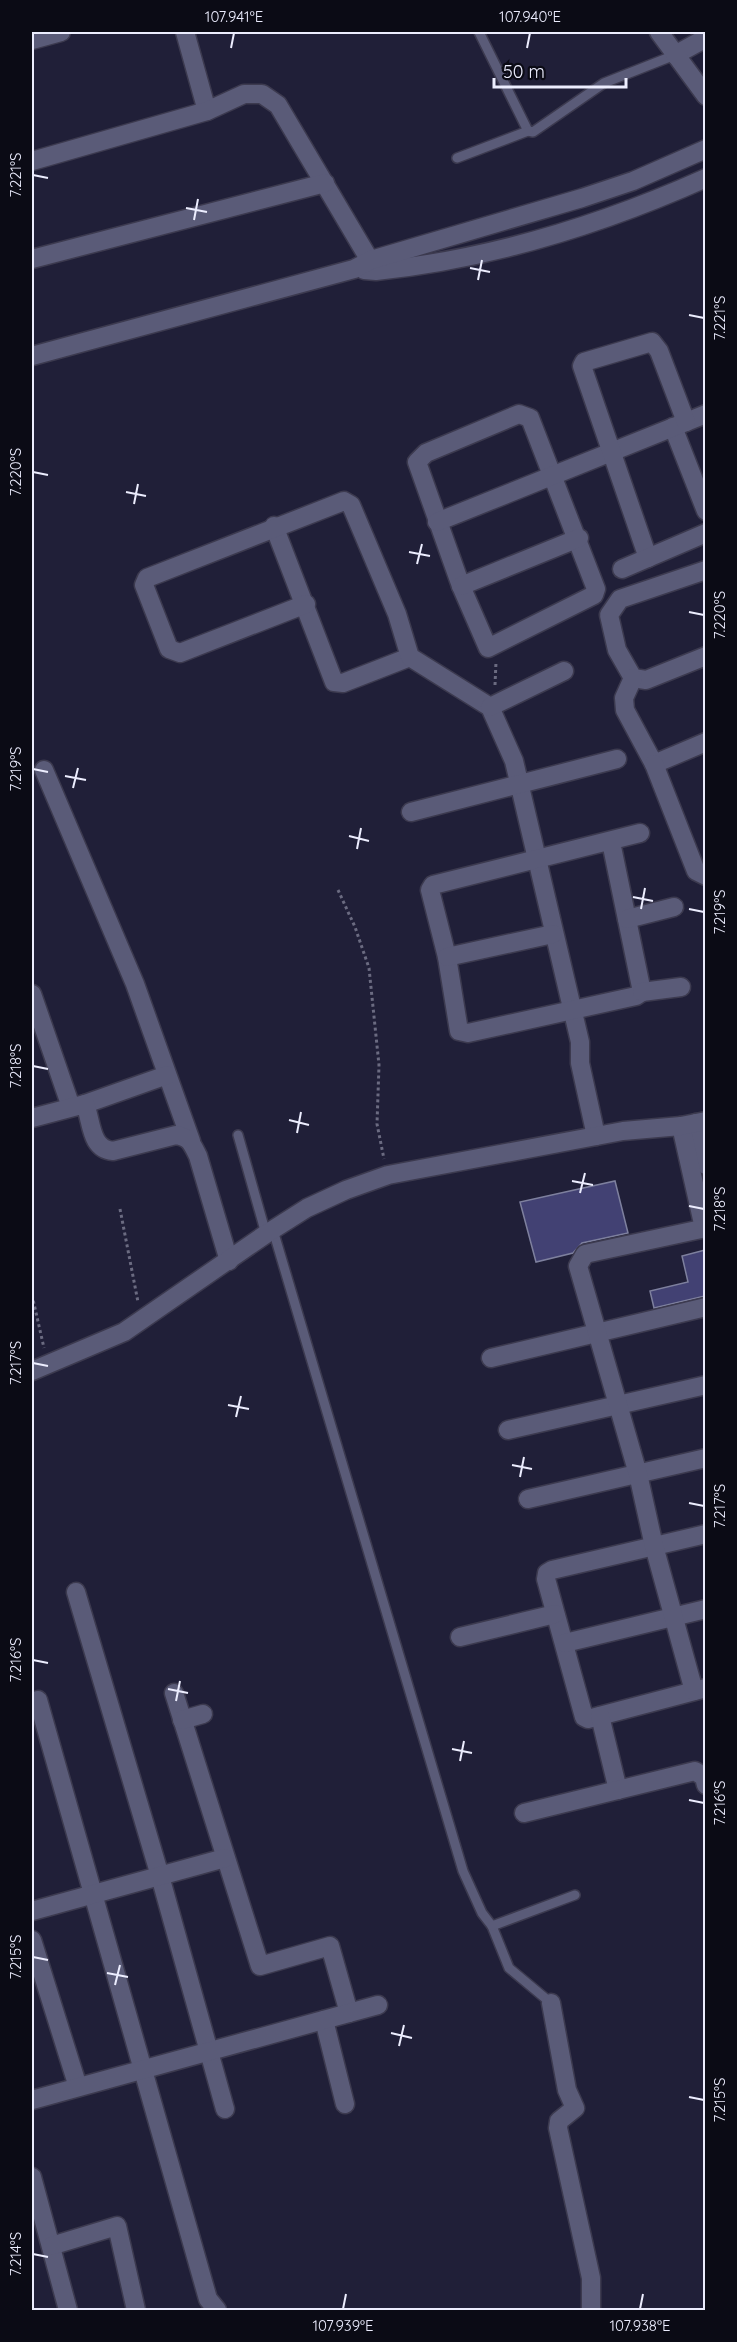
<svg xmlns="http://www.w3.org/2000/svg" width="737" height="2342" viewBox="0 0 737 2342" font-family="Quicksand,sans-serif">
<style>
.building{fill:#424173;stroke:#7e809e;stroke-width:1.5}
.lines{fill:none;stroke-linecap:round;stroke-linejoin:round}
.lane-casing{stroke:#3c3a4f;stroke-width:12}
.street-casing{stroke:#3c3a4f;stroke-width:21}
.secondary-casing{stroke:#3c3a4f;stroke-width:21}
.path{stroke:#6b6b81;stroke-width:3;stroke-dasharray:3 3;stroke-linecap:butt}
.lane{stroke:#5a5b78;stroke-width:9}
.street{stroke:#5a5b78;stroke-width:18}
.secondary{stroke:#5a5b78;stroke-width:18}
.ticks{fill:none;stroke:#ecedfe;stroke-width:2}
.neatline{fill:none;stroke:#ecedfe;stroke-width:2}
.ticks-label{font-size:15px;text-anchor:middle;fill:#ecedfe}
</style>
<rect width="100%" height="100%" fill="#201f38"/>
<g class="building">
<path d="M615,1181L628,1233L582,1243L573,1253L536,1262L520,1202Z"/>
<path d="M705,1250V1296L654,1308L650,1291L688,1282L682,1256Z"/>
</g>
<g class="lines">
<g class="lane-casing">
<g id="lane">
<path d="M479,32L528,131L533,132L604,83L675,55"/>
<path d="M457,158L528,131"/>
<path d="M238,1135L266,1234"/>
<path d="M273,1230L463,1871L482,1913L492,1926L509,1968L551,2003"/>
<path d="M492,1926L575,1895"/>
</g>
</g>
<g class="street-casing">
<g id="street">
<path d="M185,32L207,111"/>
<path d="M32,40L61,32"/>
<path d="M675,55L706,38"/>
<path d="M32,161L207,111L244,94H262L278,105L375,269"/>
<path d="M32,259L325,183"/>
<path d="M364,270L376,271C490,259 601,225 706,178"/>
<path d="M32,356L354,269L371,260L582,198L633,181L706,149"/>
<path d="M519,414L530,418L596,589L594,595L488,648L461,586L417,462L426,453Z"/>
<path d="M673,427L706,511"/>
<path d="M437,522L706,414"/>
<path d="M274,526L334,682L343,683L410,657"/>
<path d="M648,558L582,366L584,362L652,342L659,351L686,422"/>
<path d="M622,569L706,533"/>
<path d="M706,570L620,599L609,615L617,650L633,678L646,680L706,656"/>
<path d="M461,586L579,538"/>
<path d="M306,604L180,653L169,649L144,585L147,578L344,501L351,505L397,614L410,657L490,707L514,761L580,1042V1063L596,1136"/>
<path d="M633,678L624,698L625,710L654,764L706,742"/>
<path d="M490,707L564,671"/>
<path d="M654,764L696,871L706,876"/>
<path d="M44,770L135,984L191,1141"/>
<path d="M411,812L617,759"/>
<path d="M611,842L642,992L636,996L468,1033L459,1031L447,957L430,890L433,885L640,833"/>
<path d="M627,919L674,907"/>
<path d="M447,957L553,934"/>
<path d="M642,992L681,987"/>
<path d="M32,994L71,1107"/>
<path d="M85,1104L167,1075"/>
<path d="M32,1118L85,1104C92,1122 90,1149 113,1151L176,1135C190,1137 192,1144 198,1156L229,1261"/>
<path d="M696,1123L706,1165"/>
<path d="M681,1126L704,1228"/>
<path d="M491,1358L706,1307"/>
<path d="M32,1371L124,1332L266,1234L307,1208L346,1190L388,1175L623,1131L681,1126L706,1121"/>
<path d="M508,1430L706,1385"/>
<path d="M528,1499L706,1458"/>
<path d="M706,1534L552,1570L547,1573L546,1579L584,1717L588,1719L706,1688"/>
<path d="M76,1592L160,1876L225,2109"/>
<path d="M460,1637L555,1614"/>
<path d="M565,1643L706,1609"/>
<path d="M694,1691L654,1546L638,1474L578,1266L585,1254L706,1228"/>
<path d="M174,1693L260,1966L330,1946L349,2013"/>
<path d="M38,1700L208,2299L217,2310"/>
<path d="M600,1716L618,1790"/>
<path d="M182,1720L203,1714"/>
<path d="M524,1813L695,1771L704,1777L706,1785"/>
<path d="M32,1911L225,1858"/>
<path d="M32,1940L78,2087"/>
<path d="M551,2003L567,2090L575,2108L559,2121L558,2128L591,2278V2310"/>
<path d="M324,2020L345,2104"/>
<path d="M32,2100L378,2005"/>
<path d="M32,2177L68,2310"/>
<path d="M51,2246L117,2226L136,2310"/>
</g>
</g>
<g class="secondary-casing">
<path id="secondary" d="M659,32L706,96"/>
</g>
<g class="path">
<path d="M495,685L496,662"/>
<path d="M338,890L355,927L369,968L379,1065L377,1124L384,1159"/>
<path d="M120,1209L138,1302"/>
<path d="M32,1295L44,1348"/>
</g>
<use href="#lane" class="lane"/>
<use href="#street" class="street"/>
<use href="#secondary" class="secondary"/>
</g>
<path class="ticks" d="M231,48L234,33M527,48L530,33M33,175L48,178M186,208L207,212M194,220L198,199M470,268L490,272M478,280L482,260M689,315L704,318M33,472L48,475M126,492L146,496M134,504L138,484M409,552L430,556M417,564L422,544M689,612L704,615M33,769L48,772M65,776L86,780M73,788L78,768M349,836L369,841M357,849L361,828M633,897L653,901M641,909L645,888M689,909L704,912M33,1066L48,1069M289,1120L309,1125M297,1133L301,1112M572,1181L593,1185M580,1193L585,1173M689,1206L704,1209M33,1363L48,1366M228,1405L249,1409M236,1417L241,1396M512,1465L532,1469M520,1477L524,1457M689,1503L704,1506M33,1660L48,1663M168,1689L188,1693M176,1701L180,1681M452,1749L472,1753M460,1761L464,1741M689,1800L704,1803M33,1957L48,1960M107,1973L128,1977M115,1985L120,1965M391,2033L412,2038M399,2046L404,2025M689,2097L704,2100M33,2254L48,2257M343,2309L346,2294M640,2309L643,2294"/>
<rect width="737" height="2342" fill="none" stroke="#0b0b15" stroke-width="66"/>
<path d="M494 78v9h132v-9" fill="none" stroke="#ecedfe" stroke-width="3"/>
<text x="503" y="78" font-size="18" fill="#ecedfe" stroke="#0b0b15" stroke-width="4.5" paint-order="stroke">50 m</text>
<rect x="33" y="33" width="671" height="2276" class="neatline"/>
<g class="ticks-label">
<text x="234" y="22">107.941°E</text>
<text x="530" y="22">107.940°E</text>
<text transform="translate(16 175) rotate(-90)" y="5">7.221°S</text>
<text transform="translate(720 318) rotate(-90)" y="5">7.221°S</text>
<text transform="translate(16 472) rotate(-90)" y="5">7.220°S</text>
<text transform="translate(720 615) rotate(-90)" y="5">7.220°S</text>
<text transform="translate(16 769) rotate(-90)" y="5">7.219°S</text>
<text transform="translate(720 912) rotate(-90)" y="5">7.219°S</text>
<text transform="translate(16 1066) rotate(-90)" y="5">7.218°S</text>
<text transform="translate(720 1209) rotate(-90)" y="5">7.218°S</text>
<text transform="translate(16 1363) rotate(-90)" y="5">7.217°S</text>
<text transform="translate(720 1506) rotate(-90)" y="5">7.217°S</text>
<text transform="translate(16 1660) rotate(-90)" y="5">7.216°S</text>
<text transform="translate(720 1803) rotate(-90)" y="5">7.216°S</text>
<text transform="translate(16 1957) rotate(-90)" y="5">7.215°S</text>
<text transform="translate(720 2100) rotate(-90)" y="5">7.215°S</text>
<text transform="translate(16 2254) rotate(-90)" y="5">7.214°S</text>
<text x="343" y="2331">107.939°E</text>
<text x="640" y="2331">107.938°E</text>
</g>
</svg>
